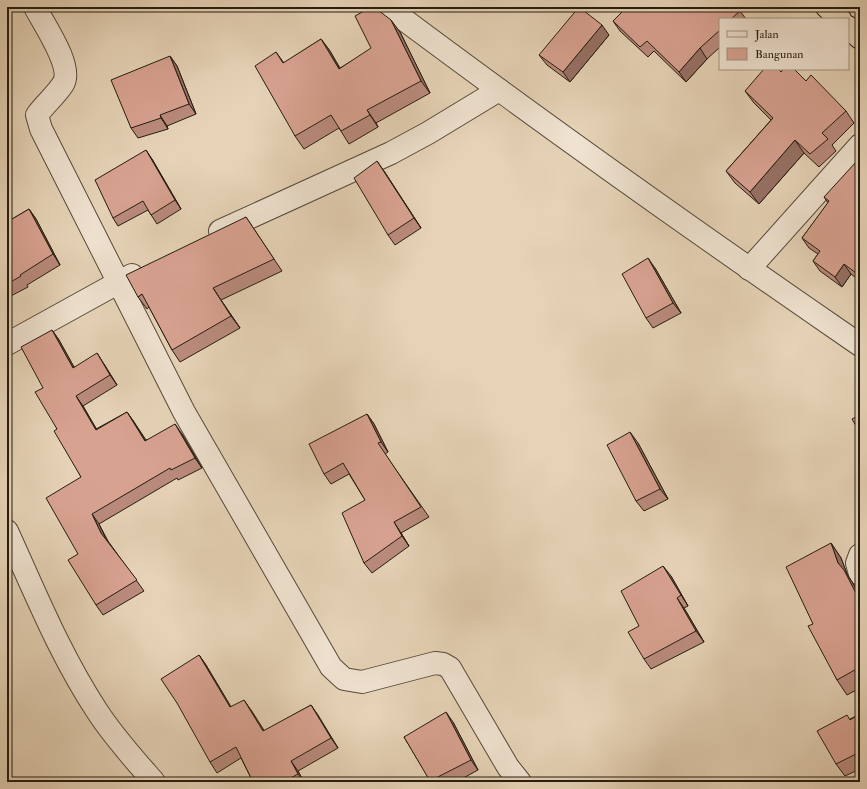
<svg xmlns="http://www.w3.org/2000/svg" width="867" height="789" viewBox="0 0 867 789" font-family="'IM FELL Double Pica',serif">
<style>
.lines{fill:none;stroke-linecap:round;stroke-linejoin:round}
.minor-casing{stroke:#554a3a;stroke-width:24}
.trunk-casing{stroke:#251c10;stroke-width:24}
.minor{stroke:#efe2d0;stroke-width:22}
.trunk{stroke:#e6d3b7;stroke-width:22}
.wall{fill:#ba8b7d;stroke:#251c10}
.shaded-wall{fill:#977166;stroke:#251c10}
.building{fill:#d8a291;stroke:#251c10}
</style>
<rect width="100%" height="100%" fill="#e6d3b7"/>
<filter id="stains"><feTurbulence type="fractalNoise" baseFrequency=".005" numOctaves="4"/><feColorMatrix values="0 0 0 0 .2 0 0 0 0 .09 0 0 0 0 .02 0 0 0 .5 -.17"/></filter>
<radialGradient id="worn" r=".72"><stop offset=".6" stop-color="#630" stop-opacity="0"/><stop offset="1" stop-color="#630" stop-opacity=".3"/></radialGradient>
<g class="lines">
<g class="minor-casing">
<g id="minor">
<path d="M35,7C43,23 74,67 63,84C56,95 45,104 37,115L41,129L184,412L331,667L344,679L362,682L435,663L443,664L450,668L508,767L520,782"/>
<path d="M387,7C542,123 700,235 860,345"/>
<path d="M220,231L391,153L428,133L499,90"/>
<path d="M749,269L860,145"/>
<path d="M7,344L132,275"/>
<path d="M7,531C35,592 60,655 97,711C113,736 134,759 154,782"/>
<path d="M860,555L857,563L860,574"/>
</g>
</g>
<g class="trunk-casing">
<g id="trunk">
<path d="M827,7L840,19"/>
<path d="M848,27L860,38"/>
</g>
</g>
<use href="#minor" class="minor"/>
<use href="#trunk" class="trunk"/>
</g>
<g class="wall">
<path d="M740,11L746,19H720V47L707,59L686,82L654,51L648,57L620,31L613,21Z"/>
<path d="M400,32L430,93L376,123L378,127L349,144L339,128L304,149L295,136L276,52L284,63L321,39L330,51L340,68Z"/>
<path d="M609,35L570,82L547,65L539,55Z"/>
<path d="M170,56L177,66L196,114L167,126L168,129L138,138L131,128Z"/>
<path d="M781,72L806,81L846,111L854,123L832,145L836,151L819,167L804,153L759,204L735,183L726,171L771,120L754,103L745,91Z"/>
<path d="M152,159L181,209L157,224L148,210L118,226L113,218Z"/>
<path d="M860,166V281L851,274L842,287L820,271L813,261L818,254L809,248L802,238L828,203L824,197Z"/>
<path d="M384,171L421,228L395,245L388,235Z"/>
<path d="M29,209L36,219L60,265L27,285L28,287L7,298V222Z"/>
<path d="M246,217L282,271L221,300L240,328L180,362L172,350L149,307L147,309L138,297Z"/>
<path d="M655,268L681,313L653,328L646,318Z"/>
<path d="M52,330L59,340L74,367L104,364L117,385L83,406L96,429L127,412L134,422L146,440L182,434L202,468L178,480L177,478L99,524L108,541L144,591L103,615L96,605L78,554L81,477L57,429L43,388Z"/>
<path d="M367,414L374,424L388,452L385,454L429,517L401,533L409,546L372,573L364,563L365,500L349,474L331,484L324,474Z"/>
<path d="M638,443L668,499L644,511L636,501Z"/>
<path d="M831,543L841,558L847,574L854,585L860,596V688L847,695L837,680L813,624Z"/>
<path d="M671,576L688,606L684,608L704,642L651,669L644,659L639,626Z"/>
<path d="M199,655L206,665L231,707L251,710L264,731L311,705L338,748L298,771L304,782H253L241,758L217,773L210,762Z"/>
<path d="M860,714V769L845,776L836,764L850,719Z"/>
<path d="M453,722L478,770L456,782H431L404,737Z"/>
</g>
<g class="shaded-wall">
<path d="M391,20L400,32L430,93L421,81Z"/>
<path d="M602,25L609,35L570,82L563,72Z"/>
<path d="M321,39L330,51L347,82L339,69Z"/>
<path d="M700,48L707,59L686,82L679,72Z"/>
<path d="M170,56L177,66L196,114L189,104Z"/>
<path d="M367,110L376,123L378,127L370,115Z"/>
<path d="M160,115L167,126L168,129L161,118Z"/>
<path d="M795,140L804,153L759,204L750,192Z"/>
<path d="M146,150L152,159L181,209L175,200Z"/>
<path d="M377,161L384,171L421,228L414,218Z"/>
<path d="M29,209L36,219L60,265L53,254Z"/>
<path d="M648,258L655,268L681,313L673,303Z"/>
<path d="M844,264L851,274L842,287L835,277Z"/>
<path d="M213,288L221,300L240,328L231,316Z"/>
<path d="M52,330L59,340L80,378L73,368Z"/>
<path d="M97,353L104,364L117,385L110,375Z"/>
<path d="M76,396L83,406L103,440L96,430Z"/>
<path d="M127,412L134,422L152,451L145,441Z"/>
<path d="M367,414L374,424L388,452L381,442Z"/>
<path d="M175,424L182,434L202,468L195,458Z"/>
<path d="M630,432L638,443L668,499L660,489Z"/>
<path d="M92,514L99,524L108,543L101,533Z"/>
<path d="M394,522L401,533L409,546L402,536Z"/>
<path d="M831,543L841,558L847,574L854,585L860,596V601L838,563Z"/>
<path d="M663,566L671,576L688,606L681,595Z"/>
<path d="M677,598L684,608L704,642L696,631Z"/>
<path d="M199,655L206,665L237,717L230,707Z"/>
<path d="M244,700L251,710L271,741L263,731Z"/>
<path d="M311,705L318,715L338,748L331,738Z"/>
<path d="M446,712L453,722L478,770L471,760Z"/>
<path d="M291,761L298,771L304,782L298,774Z"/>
</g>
<g class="building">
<path d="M371,7H374L391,20L421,81L367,110L370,115L341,131L331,115L295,136L255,66L276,52L283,63L321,39L339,69L371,48L355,16Z"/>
<path d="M579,7L602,25L563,72L539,55Z"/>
<path d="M627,7H737L740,11L731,19H720V30L700,48L679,72L647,41L640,47L613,21Z"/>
<path d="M170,56L189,104L160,115L161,118L131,128L111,80Z"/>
<path d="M764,69H779L781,72L784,69H794L806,81L811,75L846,111L822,133L828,139L810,154L795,140L750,192L726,171L773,118L745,91Z"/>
<path d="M146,150L175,200L151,215L143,201L113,218L95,180Z"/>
<path d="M377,161L414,218L388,235L354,178Z"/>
<path d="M856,162L860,166V276L844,264L835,277L813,261L820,251L802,238L829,201L824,197Z"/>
<path d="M29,209L53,254L20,275L21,276L7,284V222Z"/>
<path d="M246,217L274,259L213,288L231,316L172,350L142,294L138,297L126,275Z"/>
<path d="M648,258L673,303L646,318L622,274Z"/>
<path d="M52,330L73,368L97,353L110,375L76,396L96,430L127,412L145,441L175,424L195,458L171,470L170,468L92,514L101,533L137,580L96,605L68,560L78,554L46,498L81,477L54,431L57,429L35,392L43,388L21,347Z"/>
<path d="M367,414L381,442L378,443L421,507L394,522L402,536L364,563L342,513L365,500L343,463L324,474L309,444Z"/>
<path d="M860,415V433L852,419Z"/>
<path d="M630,432L660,489L636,501L607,445Z"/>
<path d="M831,543L838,563L844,570L860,601V667L837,680L808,626L813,624L786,567Z"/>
<path d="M663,566L681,595L677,598L696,631L644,659L628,632L639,626L621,591Z"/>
<path d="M199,655L230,707L244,700L263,731L311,705L331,738L291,761L298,774L283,782H253L236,747L210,762L177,703L161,679Z"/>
<path d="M446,712L471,760L430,781L404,737Z"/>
<path d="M860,714V752L836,764L817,731L847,715L850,720Z"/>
</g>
<rect width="867" height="789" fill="none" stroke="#e6d3b7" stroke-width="24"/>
<rect x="8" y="8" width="851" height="773" fill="none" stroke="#251c10" stroke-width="2"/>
<rect x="12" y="12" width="843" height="765" fill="none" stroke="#251c10"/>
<rect x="719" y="18" width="130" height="52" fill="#efe2d0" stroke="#9e9383"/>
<rect x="727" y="31" width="20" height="6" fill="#efe2d0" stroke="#9e9383"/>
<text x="755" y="38" font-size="12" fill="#251c10">Jalan</text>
<rect x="727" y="48" width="20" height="12" fill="#d8a291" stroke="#9e9383"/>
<text x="755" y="58" font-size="12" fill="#251c10">Bangunan</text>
<rect width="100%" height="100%" filter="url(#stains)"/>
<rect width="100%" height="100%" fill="url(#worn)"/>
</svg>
